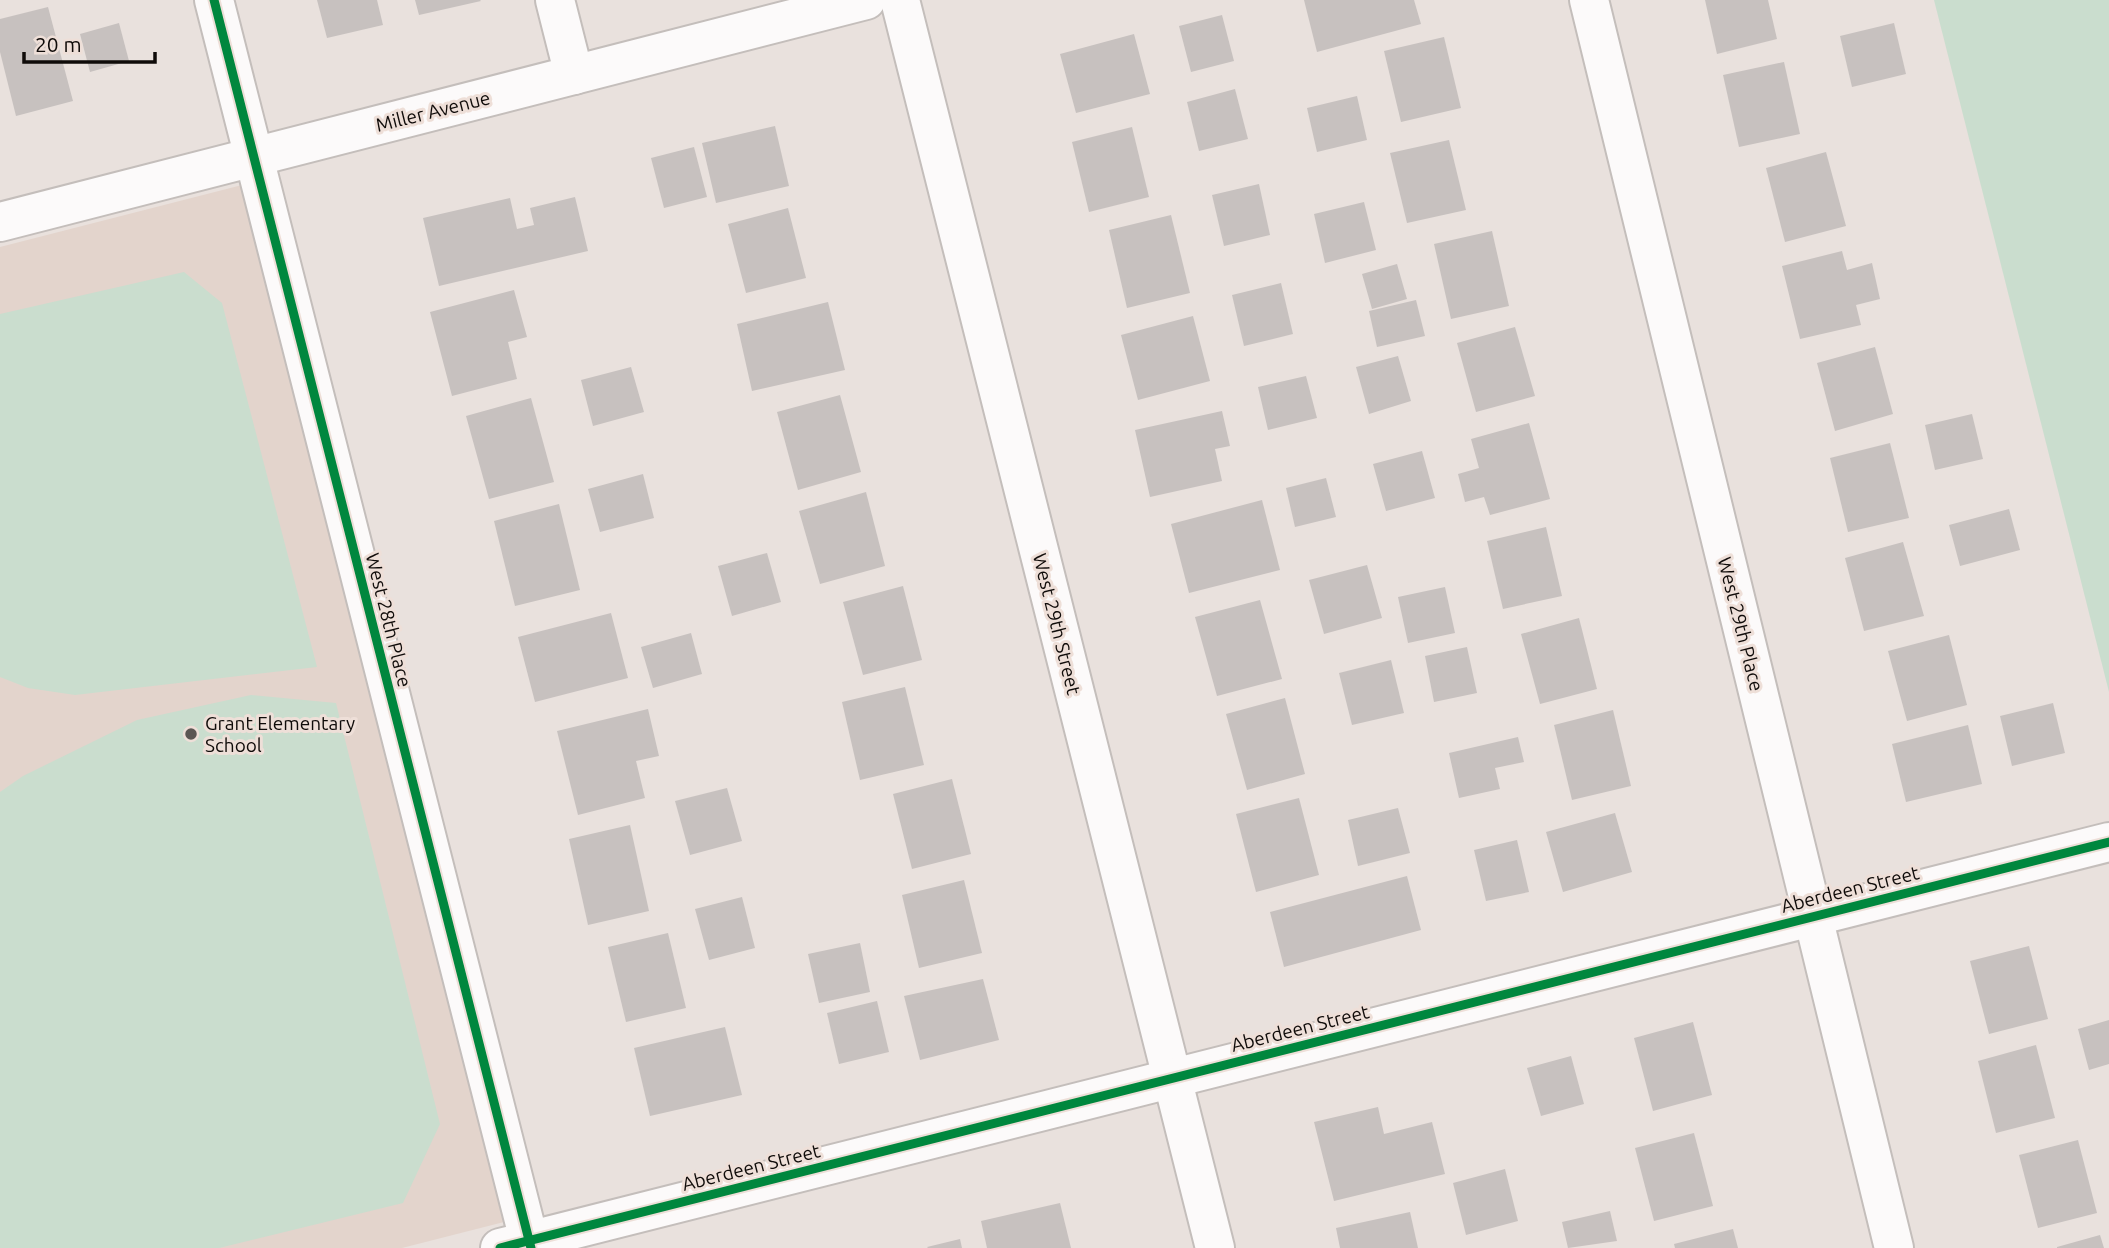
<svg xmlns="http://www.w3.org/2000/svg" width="2109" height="1248" viewBox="0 0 2109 1248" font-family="Ubuntu,sans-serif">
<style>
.built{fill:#e3d4cc}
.green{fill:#caddce}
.building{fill:#c7c1bf}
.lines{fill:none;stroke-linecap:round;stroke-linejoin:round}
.minor-casing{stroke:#c4bebb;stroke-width:42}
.minor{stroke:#fcfafa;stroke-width:38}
.cycleway-casing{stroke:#eedfd8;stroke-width:13}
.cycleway{stroke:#00873e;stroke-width:9}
.poi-dot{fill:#5b5653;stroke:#eedfd8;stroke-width:2.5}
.labels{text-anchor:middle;stroke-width:6;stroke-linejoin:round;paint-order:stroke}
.street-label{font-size:19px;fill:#0f0b09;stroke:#eedfd8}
.poi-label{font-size:19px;fill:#0f0b09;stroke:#eedfd8;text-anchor:start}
</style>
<rect width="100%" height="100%" fill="#e9e1dd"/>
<path class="built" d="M246,184L504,1222L402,1248H0V247Z"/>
<g class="green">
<path d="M1934,0H2109V692Z"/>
<path d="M184,272L222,303L317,667L75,695L28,688L0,677V314Z"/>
<path d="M251,695L336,703L440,1124L403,1203L219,1248H0V792L23,776L137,720Z"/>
</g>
<g class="building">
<path d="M317,0H377L383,25L327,38Z"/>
<path d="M415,0H480L481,1L419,15Z"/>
<path d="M1304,0H1414L1421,24L1317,52Z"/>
<path d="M1705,0H1768L1777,39L1717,54Z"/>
<path d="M48,7L73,101L16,116L0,52V19Z"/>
<path d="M1222,15L1234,61L1191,72L1179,26Z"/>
<path d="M119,23L129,61L90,72L80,34Z"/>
<path d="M1894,23L1906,74L1852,87L1840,36Z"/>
<path d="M1134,34L1150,94L1076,113L1060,54Z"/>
<path d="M1444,37L1461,108L1401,122L1384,51Z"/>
<path d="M1784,62L1800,134L1739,147L1723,75Z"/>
<path d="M1235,89L1248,139L1199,151L1187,102Z"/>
<path d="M1357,96L1367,140L1317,152L1307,108Z"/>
<path d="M775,126L789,186L716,203L702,143Z"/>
<path d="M1132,127L1149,197L1089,212L1072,142Z"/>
<path d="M1449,140L1466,210L1407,223L1390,153Z"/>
<path d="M694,147L707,197L664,208L651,158Z"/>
<path d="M1826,152L1846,226L1785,242L1766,168Z"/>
<path d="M1259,184L1270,235L1224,246L1212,195Z"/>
<path d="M575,197L588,251L439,286L423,218L510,198L517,229L534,225L530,208Z"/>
<path d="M1364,202L1376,250L1325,263L1314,214Z"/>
<path d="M788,208L806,278L746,293L728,224Z"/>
<path d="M1171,215L1190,293L1127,308L1109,230Z"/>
<path d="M1492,231L1509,306L1451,319L1434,244Z"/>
<path d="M1842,251L1847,270L1872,263L1880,299L1856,305L1861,325L1800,339L1782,266Z"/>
<path d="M1397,264L1407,299L1372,309L1362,274Z"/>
<path d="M1281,283L1293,334L1244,346L1232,295Z"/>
<path d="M514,290L527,337L508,342L517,379L452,396L430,312Z"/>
<path d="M1416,300L1425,336L1377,347L1369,311Z"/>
<path d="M828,302L845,370L752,391L737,324Z"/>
<path d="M1193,316L1210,381L1138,400L1121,335Z"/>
<path d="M1515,327L1535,396L1476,412L1457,343Z"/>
<path d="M1875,347L1893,414L1835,431L1817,363Z"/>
<path d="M1398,356L1411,401L1369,414L1356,367Z"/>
<path d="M631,367L644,412L593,426L581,380Z"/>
<path d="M1306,376L1317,418L1268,430L1258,387Z"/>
<path d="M840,395L861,472L798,490L777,412Z"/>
<path d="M531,398L554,482L489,499L466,416Z"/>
<path d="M1222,411L1230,446L1215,449L1222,481L1150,497L1135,430Z"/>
<path d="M1972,414L1983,459L1935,470L1925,425Z"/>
<path d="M1529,423L1550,499L1490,515L1484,497L1465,502L1458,474L1479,468L1471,439Z"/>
<path d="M1890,443L1909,518L1848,532L1830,458Z"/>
<path d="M1422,451L1435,498L1386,511L1373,464Z"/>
<path d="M643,474L654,518L600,532L588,489Z"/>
<path d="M1326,478L1336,517L1295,527L1286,488Z"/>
<path d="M866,492L885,566L820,584L799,511Z"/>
<path d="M1262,500L1280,570L1189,593L1171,524Z"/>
<path d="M559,504L580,590L515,606L494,521Z"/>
<path d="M2009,509L2020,550L1960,566L1949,525Z"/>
<path d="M1546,527L1562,596L1503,609L1487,541Z"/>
<path d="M1903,542L1924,616L1864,631L1845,558Z"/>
<path d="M767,553L781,602L732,616L718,566Z"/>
<path d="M1367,565L1382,618L1324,634L1309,580Z"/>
<path d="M903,586L922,660L863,675L843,602Z"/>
<path d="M1445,587L1455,633L1408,643L1398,597Z"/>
<path d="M1260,600L1282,679L1217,696L1195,617Z"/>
<path d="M611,613L628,678L535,702L518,637Z"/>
<path d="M1579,618L1597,689L1540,704L1521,634Z"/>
<path d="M691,633L702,674L653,688L641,647Z"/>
<path d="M1949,635L1967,705L1907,721L1888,651Z"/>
<path d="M1467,647L1477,693L1434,702L1425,656Z"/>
<path d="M1391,660L1404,713L1352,725L1339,673Z"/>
<path d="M905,687L924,765L860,780L842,702Z"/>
<path d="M1285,698L1305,774L1247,790L1226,714Z"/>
<path d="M2053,703L2065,753L2012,766L2000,716Z"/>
<path d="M648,709L659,756L636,761L645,798L578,815L557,731Z"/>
<path d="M1613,710L1631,786L1572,800L1554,725Z"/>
<path d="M1968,725L1982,784L1906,802L1892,744Z"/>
<path d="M1518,737L1524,762L1495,768L1500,789L1459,798L1449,753Z"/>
<path d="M952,779L971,854L912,869L893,794Z"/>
<path d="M727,788L742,841L690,855L675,801Z"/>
<path d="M1299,798L1319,875L1256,892L1236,814Z"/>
<path d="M1398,808L1410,853L1358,866L1348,820Z"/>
<path d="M1615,813L1632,872L1563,892L1546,832Z"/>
<path d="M630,825L649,911L588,925L569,839Z"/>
<path d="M1517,840L1529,892L1486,901L1474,850Z"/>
<path d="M1407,876L1421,930L1284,967L1270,912Z"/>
<path d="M964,880L982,953L919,968L902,895Z"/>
<path d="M742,897L755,948L709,960L695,909Z"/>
<path d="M668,933L686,1008L626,1022L608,947Z"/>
<path d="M860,943L870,992L819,1003L808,954Z"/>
<path d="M2029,946L2048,1019L1989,1034L1970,961Z"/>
<path d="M983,979L999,1040L920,1060L904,996Z"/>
<path d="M877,1001L889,1052L839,1064L827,1013Z"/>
<path d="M2109,1020V1064L2089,1070L2078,1029Z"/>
<path d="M1693,1022L1712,1095L1653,1111L1634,1038Z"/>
<path d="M725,1027L742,1095L650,1116L634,1048Z"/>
<path d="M2036,1045L2055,1118L1996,1133L1978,1061Z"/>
<path d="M1571,1056L1584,1104L1541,1116L1527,1068Z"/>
<path d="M1378,1107L1384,1134L1432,1122L1445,1174L1334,1201L1314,1122Z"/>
<path d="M1694,1133L1713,1206L1654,1221L1635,1148Z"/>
<path d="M2078,1140L2097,1213L2038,1228L2019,1155Z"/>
<path d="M1505,1169L1518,1221L1466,1235L1453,1183Z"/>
<path d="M1060,1203L1071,1248H987L981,1221Z"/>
<path d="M1610,1211L1617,1241L1568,1248L1562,1222Z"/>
<path d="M1410,1212L1418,1248H1340L1336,1228Z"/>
<path d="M1733,1229L1738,1248H1675L1674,1244Z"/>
<path d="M2100,1235L2104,1248H2057V1247Z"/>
<path d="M960,1239L962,1248H928L927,1247Z"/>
</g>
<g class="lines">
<g class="minor-casing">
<g id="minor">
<path d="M214,0L531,1248"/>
<path d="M555,0L574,75"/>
<path d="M900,0L1215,1248"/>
<path d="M1589,0L1894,1248"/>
<path d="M0,222L866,0"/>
<path d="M500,1248L2109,842"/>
</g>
</g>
<use href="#minor" class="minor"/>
<g class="cycleway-casing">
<g id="cycleway">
<path d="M214,0L531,1248"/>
<path d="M500,1248L2109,842"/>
</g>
</g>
<use href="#cycleway" class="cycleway"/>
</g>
<circle class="poi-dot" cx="191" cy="734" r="7"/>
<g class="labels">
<g class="street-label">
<text transform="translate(433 111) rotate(-14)" y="7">Miller Avenue</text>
<text transform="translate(389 620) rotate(76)" y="7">West 28th Place</text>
<text transform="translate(1057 624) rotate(76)" y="7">West 29th Street</text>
<text transform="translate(1741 624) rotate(76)" y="7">West 29th Place</text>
<text transform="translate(1850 889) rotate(-14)" y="7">Aberdeen Street</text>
<text transform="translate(1300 1028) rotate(-14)" y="7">Aberdeen Street</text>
<text transform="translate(751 1167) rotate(-14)" y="7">Aberdeen Street</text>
</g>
<g class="poi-label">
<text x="205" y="730">Grant Elementary<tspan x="205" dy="22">School</tspan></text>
</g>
</g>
<path d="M24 52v10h131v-10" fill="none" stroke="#0f0b09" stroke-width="3.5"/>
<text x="35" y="52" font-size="21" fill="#0f0b09" stroke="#eedfd8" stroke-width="5" paint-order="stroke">20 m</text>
</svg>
